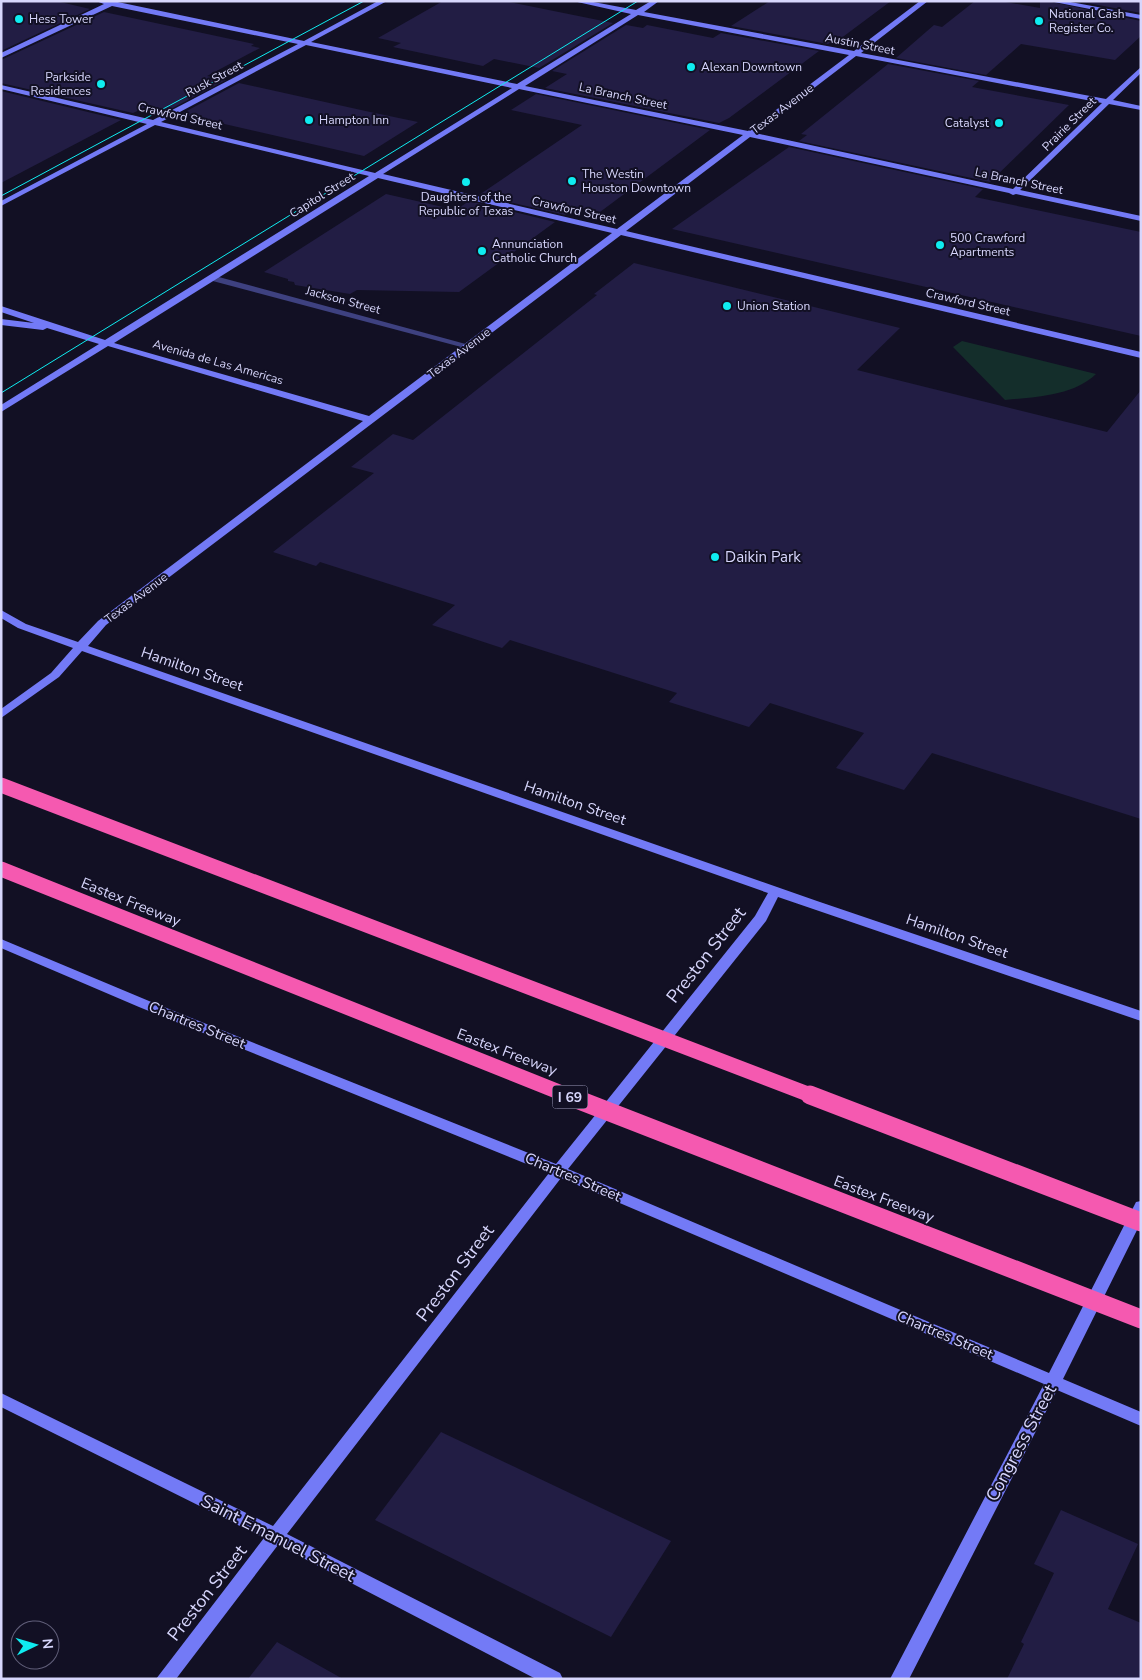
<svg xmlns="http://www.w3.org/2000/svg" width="1142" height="1680" viewBox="0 0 1142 1680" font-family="'Nunito Sans',sans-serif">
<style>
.green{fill:#142e2b}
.building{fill:#221d44}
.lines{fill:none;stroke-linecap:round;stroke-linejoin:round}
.street{fill:#3e4180;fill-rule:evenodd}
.secondary{fill:#737af6;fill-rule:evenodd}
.tram{stroke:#0fecf0;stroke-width:1}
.highway-bridge-far1{stroke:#f559b0;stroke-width:15}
.highway-bridge{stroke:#f559b0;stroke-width:19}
.poi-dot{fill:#0fecf0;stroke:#121024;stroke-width:2}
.labels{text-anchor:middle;stroke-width:4;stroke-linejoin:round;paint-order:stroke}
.far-poi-label{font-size:12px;fill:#d7d6fc;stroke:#121024;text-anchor:start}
.far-street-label{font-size:12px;fill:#d7d6fc;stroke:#121024}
.shield{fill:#121024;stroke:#9c9bbb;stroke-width:1}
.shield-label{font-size:14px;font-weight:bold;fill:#d7d6fc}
.poi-label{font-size:15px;fill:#d7d6fc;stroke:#121024;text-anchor:start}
.street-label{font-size:15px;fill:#d7d6fc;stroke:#121024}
.near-street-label{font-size:18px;fill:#d7d6fc;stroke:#121024}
</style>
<rect width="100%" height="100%" fill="#121024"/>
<path class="green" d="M962,341L1096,374C1073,396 1035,397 1005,400L953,347Z"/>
<g class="building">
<path d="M1,1H56L90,9L1,51Z"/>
<path d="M443,1H504L613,23L539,68L494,59L483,66L393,47L401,43L378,38Z"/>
<path d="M770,1H891L840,39L837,38L828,44L731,26Z"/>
<path d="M975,1H1000L1040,8V1H1047L1141,21V36L1115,60L1021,44L986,75L896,58L934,25L942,27Z"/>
<path d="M1077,1H1141V13Z"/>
<path d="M104,12L254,44L251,46L260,48L207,76L226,80L167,111L148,106L133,113L1,83V60Z"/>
<path d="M626,25L643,28L647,25L713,38L721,33L819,51L729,118L719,123L545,88L567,74L552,71Z"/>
<path d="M888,64L979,81L972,87L1069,105L990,182L799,141L807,135L801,134Z"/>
<path d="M239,83L370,112L418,122L364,156L181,114Z"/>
<path d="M1,91L121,120L1,183Z"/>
<path d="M536,94L710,130L600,212L576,207L565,215L479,195L582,125L511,110Z"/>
<path d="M789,147L983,189L975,197L1141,232V336L672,229Z"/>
<path d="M386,194L456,210L469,201L555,222L459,292L357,290L350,294L295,285L294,282L288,281V279L264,272Z"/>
<path d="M634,263L900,328L857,370L1107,432L1141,390V819L932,753L904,790L836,768L864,733L770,703L749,727L669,702L677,693L510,640L502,648L432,625L455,605L320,562L316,566L273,552L374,473L351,467L393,434L413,440L597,295L594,294Z"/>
<path d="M441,1432L671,1541L611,1637L375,1520Z"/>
<path d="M1061,1510L1138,1544L1108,1609L1141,1623V1679H1007L1024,1644L1021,1642L1054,1573L1034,1564Z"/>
<path d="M277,1642L343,1679H248Z"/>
</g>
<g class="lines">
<path class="street" d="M209,276H215L473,346L465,348L209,280Z"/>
<g class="secondary">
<path d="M96,1H113L304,41L378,1H387L311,42L517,84L631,14L573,1H588L636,10L651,1H659L644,12L854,51L920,1H928L861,53L1106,99L1141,67V73L1113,100L1141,106V110L1109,104L1020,190L1141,216V221L1016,194L1013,195L1009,193L750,137L626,231L1141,352V358L621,235L106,625L88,646L817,901L1141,1011V1021L778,897L766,921L568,1169L1049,1373L1134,1206L1136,1202L1141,1201V1222L1063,1379L1141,1412V1426L1057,1390L909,1679H890L1044,1384L561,1178L287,1534L560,1673L563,1679H536L278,1545L176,1679H156L264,1538L1,1407V1393L273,1526L549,1173L139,1007L1,948V939L149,1001L556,1164L755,916L768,893L82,651L59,677L1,718V709L51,673L73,648L18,628L1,618V610L26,624L78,642L98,621L363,421L108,346L1,412V405L99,344L47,328L43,330L1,325V319L34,323L1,312V306L105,340L369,176L155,125L1,206V201L147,124L1,89V85L153,120L298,44L112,6L1,58V53L104,4ZM638,15L849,55L748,131L525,86ZM306,45L512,88L375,173L161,122ZM856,56L1102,103L1013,189L755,133ZM519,89L743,135L617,229L383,174ZM378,178L612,233L369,416L114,343Z"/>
<path d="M1049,1H1065L1141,15V19Z"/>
</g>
<g class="tram">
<path d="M1,196L364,1"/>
<path d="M1,393L638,1"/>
</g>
<g class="highway-bridge-far1">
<path d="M1,785L813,1096"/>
<path d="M1,869L569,1096"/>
</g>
<g class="highway-bridge">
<path d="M566,1095L1141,1319"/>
<path d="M810,1095L1141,1222"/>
</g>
</g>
<g class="poi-dot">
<circle cx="19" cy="19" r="5"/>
<circle cx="1039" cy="21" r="5"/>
<circle cx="691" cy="67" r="5"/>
<circle cx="101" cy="84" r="5"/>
<circle cx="309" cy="120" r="5"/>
<circle cx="999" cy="123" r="5"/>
<circle cx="572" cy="181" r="5"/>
<circle cx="466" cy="182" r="5"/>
<circle cx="940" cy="245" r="5"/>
<circle cx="482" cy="251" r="5"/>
<circle cx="727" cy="306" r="5"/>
<circle cx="715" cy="557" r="5"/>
</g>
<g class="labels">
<g class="far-poi-label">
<text x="1049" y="18">National Cash<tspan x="1049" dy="14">Register Co.</tspan></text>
<text x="29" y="23">Hess Tower</text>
<text x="701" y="71">Alexan Downtown</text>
<text x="91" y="81" text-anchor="end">Parkside<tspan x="91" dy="14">Residences</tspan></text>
<text x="319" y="124">Hampton Inn</text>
<text x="989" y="127" text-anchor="end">Catalyst</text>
<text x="582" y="178">The Westin<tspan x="582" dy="14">Houston Downtown</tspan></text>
<text x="466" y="201" text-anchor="middle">Daughters of the<tspan x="466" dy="14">Republic of Texas</tspan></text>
<text x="950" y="242">500 Crawford<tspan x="950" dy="14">Apartments</tspan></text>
<text x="492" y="248">Annunciation<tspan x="492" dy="14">Catholic Church</tspan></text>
<text x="737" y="310">Union Station</text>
</g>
<g class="far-street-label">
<text transform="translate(860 44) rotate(11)" y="4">Austin Street</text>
<text transform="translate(214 79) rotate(-28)" y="4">Rusk Street</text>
<text transform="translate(623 96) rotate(12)" y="4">La Branch Street</text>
<text transform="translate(782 109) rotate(-37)" y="4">Texas Avenue</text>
<text transform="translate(180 116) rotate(13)" y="4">Crawford Street</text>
<text transform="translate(1069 124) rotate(-45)" y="4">Prairie Street</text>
<text transform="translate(1019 181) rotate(12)" y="4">La Branch Street</text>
<text transform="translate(322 195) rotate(-32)" y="4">Capitol Street</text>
<text transform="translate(574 210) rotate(13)" y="4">Crawford Street</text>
<text transform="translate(343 300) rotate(15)" y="4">Jackson Street</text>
<text transform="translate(968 302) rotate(13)" y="4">Crawford Street</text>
<text transform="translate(459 353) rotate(-37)" y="4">Texas Avenue</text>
<text transform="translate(218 362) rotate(16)" y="4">Avenida de Las Americas</text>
<text transform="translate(136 598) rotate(-37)" y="4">Texas Avenue</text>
</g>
<rect class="shield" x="552.5" y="1085.5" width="35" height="23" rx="4"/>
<g class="shield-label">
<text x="570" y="1102">I 69</text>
</g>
<g class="poi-label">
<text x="725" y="562">Daikin Park</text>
</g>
<g class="street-label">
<text transform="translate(192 669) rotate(19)" y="5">Hamilton Street</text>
<text transform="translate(575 803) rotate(19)" y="5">Hamilton Street</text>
<text transform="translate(131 902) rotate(22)" y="5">Eastex Freeway</text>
<text transform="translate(957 936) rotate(19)" y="5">Hamilton Street</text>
<text transform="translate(197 1025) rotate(22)" y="5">Chartres Street</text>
<text transform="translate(507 1052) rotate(21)" y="5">Eastex Freeway</text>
<text transform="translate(573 1177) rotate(23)" y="5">Chartres Street</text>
<text transform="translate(884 1199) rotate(21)" y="5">Eastex Freeway</text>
<text transform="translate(945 1335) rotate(23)" y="5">Chartres Street</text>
</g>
<g class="near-street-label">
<text transform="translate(706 955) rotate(-52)" y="6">Preston Street</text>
<text transform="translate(455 1273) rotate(-53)" y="6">Preston Street</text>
<text transform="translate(1021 1443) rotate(-62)" y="6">Congress Street</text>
<text transform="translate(278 1538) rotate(27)" y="6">Saint Emanuel Street</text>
<text transform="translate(207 1593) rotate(-52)" y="6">Preston Street</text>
</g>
</g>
<rect width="1142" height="1680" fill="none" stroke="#d7d6fc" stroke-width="5"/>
<g transform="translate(35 1645) rotate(85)"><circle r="24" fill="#121024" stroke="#615f7a"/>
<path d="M0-4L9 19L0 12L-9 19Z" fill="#0fecf0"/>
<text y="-8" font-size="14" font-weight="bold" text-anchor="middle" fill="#d7d6fc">N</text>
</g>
</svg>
